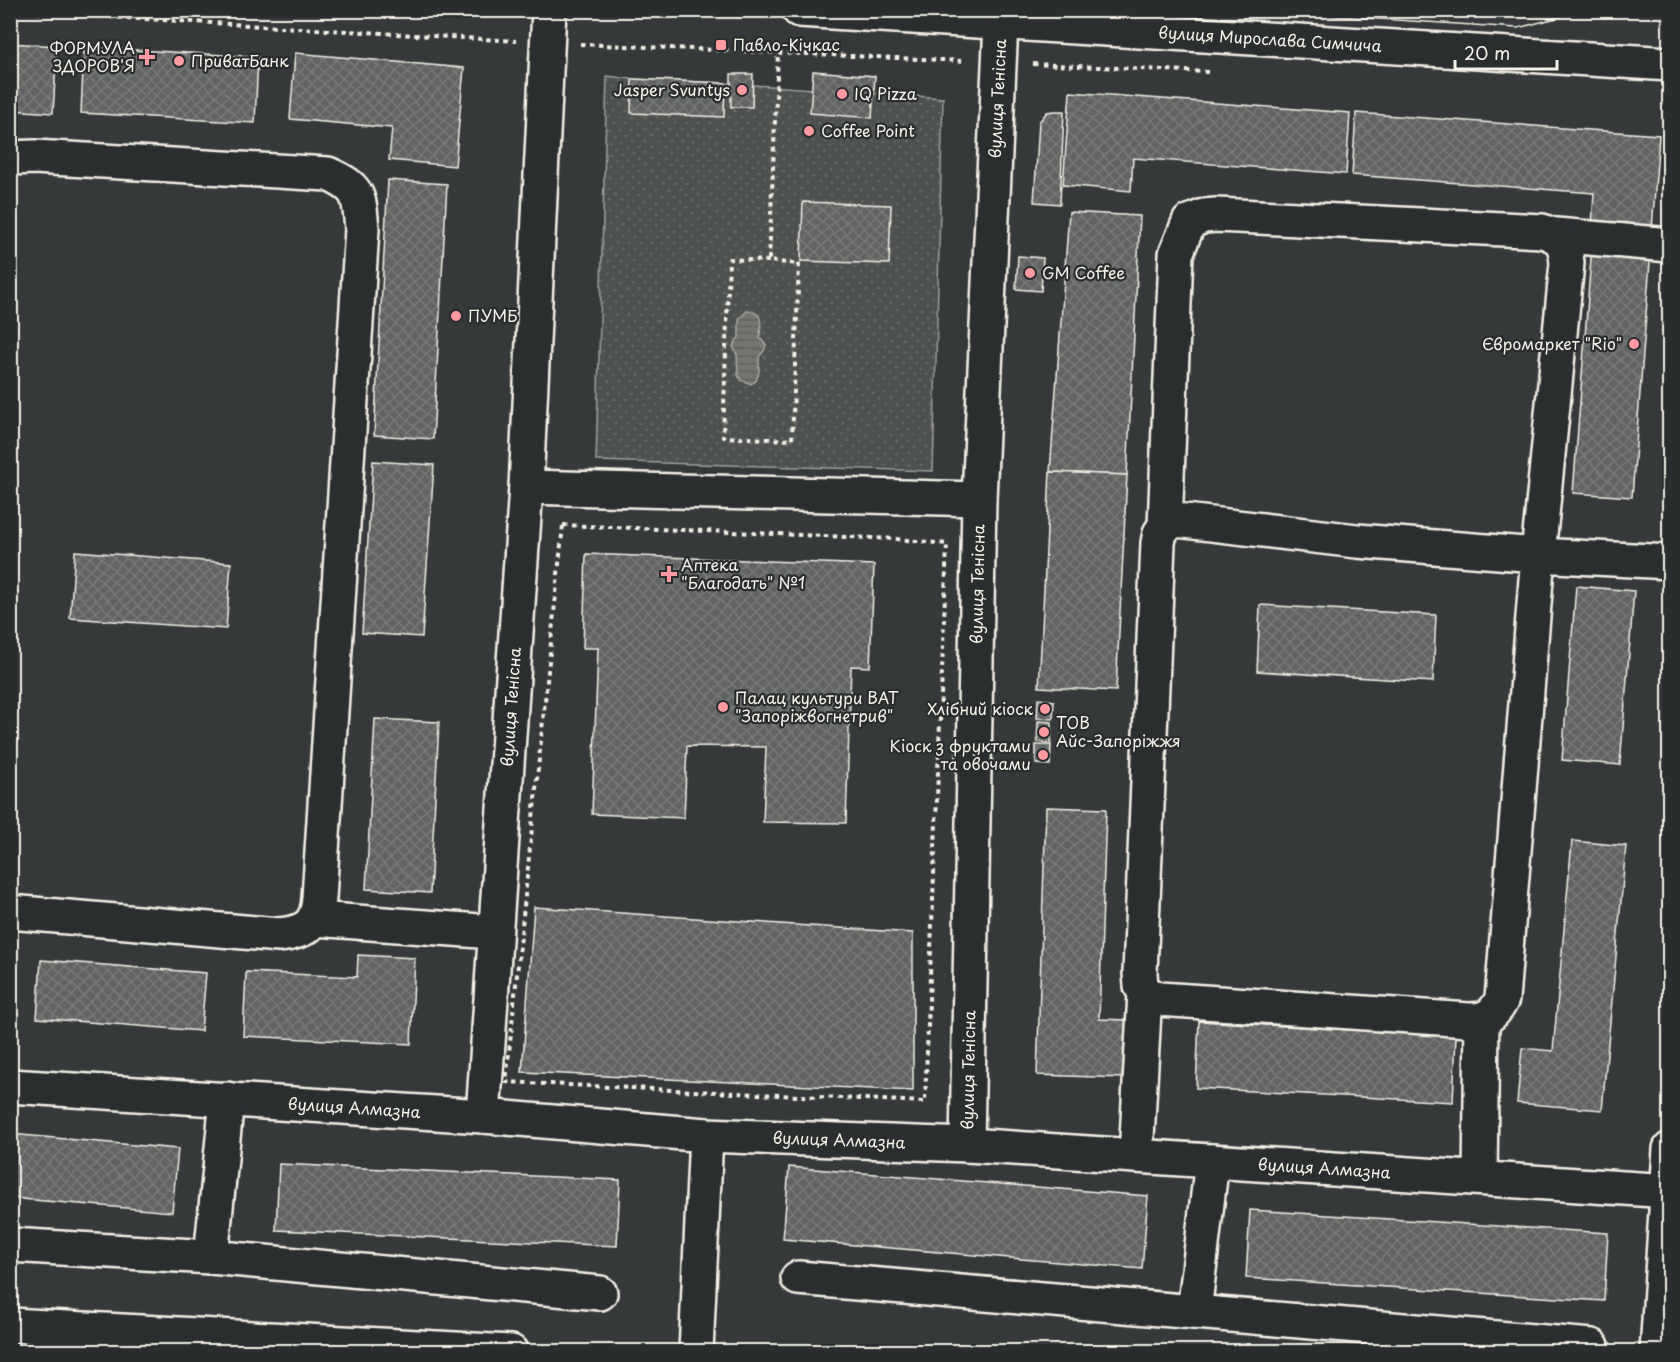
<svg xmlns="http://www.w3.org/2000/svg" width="1680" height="1362" viewBox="0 0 1680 1362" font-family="'Playpen Sans',sans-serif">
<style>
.grass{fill:url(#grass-dots);stroke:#a1a19c;stroke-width:1.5}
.water{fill:url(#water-rules);stroke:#a8a7a1;stroke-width:1.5}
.building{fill:url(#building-cross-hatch);stroke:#f4f1e8;stroke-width:1.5}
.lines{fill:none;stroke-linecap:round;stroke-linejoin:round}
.minor-casing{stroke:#f4f1e8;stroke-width:38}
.path{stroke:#f4f1e8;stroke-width:4;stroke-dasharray:4.5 4.5;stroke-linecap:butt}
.minor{stroke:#2a2d2e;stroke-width:33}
.tram{stroke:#f4f1e8;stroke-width:1.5}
.poi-dot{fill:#ff9aa2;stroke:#2a2d2e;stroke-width:2}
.labels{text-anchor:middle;stroke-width:4.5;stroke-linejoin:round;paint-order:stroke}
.street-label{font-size:16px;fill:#f4f1e8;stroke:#2a2d2e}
.poi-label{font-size:16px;fill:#f4f1e8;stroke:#2a2d2e;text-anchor:start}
</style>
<defs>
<pattern id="grass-dots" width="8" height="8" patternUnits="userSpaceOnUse" patternTransform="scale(1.5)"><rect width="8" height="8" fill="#4e514f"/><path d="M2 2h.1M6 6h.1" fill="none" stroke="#686a68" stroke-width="1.8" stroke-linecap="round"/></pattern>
<pattern id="water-rules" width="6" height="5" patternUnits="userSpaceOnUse" patternTransform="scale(1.5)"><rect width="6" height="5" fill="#757572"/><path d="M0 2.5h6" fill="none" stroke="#5f5e5c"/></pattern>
<pattern id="building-cross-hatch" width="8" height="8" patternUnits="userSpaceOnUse" patternTransform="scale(1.5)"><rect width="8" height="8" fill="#616362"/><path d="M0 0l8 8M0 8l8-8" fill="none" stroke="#787a78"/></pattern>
</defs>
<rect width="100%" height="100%" fill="#363939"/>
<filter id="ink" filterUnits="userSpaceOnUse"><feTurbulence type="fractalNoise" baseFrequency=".0167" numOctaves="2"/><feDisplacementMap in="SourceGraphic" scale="12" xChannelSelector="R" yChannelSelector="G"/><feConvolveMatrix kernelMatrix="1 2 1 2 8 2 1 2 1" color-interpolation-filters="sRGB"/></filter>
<g filter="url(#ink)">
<path class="grass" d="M607,76L632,79L725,83L943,98L933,471L596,461Z"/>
<path class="water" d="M747,311C764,311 761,325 760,338L766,345L764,351L759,357V372L756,381L751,384L741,380L738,375L737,355L733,346L739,337V319Z"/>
<g class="building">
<path d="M10,43L57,46L53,113L10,110Z"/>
<path d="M84,47L258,57L255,123L81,113Z"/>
<path d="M295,53L464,68L455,166L389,160L392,128L290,119Z"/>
<path d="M813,71L875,76L872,118L810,113Z"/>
<path d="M731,74H753L752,107H731Z"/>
<path d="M632,79L725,83L724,117L631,113Z"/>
<path d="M1070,92L1350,113L1346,174L1133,158L1131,191L1063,185Z"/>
<path d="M1054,111H1064L1060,204L1034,202L1039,122L1047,112Z"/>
<path d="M1356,113L1659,135L1652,230L1592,225L1594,193L1352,175Z"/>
<path d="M388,180L447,184L433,439L374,435Z"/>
<path d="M803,202L891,205L889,264L801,261Z"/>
<path d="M1069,212L1140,216L1127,475L1050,472Z"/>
<path d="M1592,245L1651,249L1632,497L1573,493Z"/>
<path d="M1018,256L1043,258L1041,291L1016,289Z"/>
<path d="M373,461L434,465L422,637L362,633Z"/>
<path d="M1050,472L1127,475L1116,691L1039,687Z"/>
<path d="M75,551L231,563L226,629L70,618Z"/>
<path d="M586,554L874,565L870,667L851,666L846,823L763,822L766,747L687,746L684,818L592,814L598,648H583Z"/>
<path d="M1576,586L1634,591L1620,765L1562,760Z"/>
<path d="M1260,605L1436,615L1433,682L1257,671Z"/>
<path d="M1038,699L1054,701L1053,719L1037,718Z"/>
<path d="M375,719L439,722L430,893L366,889Z"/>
<path d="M1038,721L1052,722L1051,743L1037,742Z"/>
<path d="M1036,745H1051L1050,765L1036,764Z"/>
<path d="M1046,807L1106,809L1099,1019L1126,1020L1124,1078L1037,1075Z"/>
<path d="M1572,841L1626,846L1602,1110L1517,1103L1522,1048L1553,1051Z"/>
<path d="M534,907L913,933V1091L522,1072Z"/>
<path d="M358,955L415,958L411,1044L243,1036L246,972L357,977Z"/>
<path d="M41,960L206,973L201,1031L37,1018Z"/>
<path d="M1199,1021L1456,1036L1453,1102L1196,1088Z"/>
<path d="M10,1134L178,1149L172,1212L10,1198Z"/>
<path d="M279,1164L620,1180L617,1246L276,1230Z"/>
<path d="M789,1167L1148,1196L1142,1269L783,1239Z"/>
<path d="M1250,1210L1608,1233L1604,1301L1246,1278Z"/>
</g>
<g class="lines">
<g class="minor-casing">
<g id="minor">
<path id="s1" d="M799,10L1670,64"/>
<path d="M10,158L34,157L328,174C360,188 359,196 362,229L319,898C317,926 305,932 279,935L10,912"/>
<path d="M1556,235L1670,245"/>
<path d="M526,487L979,499"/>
<path d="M315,919L494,932"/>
<path d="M1145,993L1159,999L1469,1020C1487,1020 1494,1015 1502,999L1538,555L1567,263C1565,243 1562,237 1542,231L1216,215L1204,216L1189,222L1176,254L1165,526L1176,520L1357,541L1538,555L1670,562"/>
<path id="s2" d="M10,1086L483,1116L706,1135L967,1145L1670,1191"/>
<path id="s3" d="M483,1116L526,487L549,10"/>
<path id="s4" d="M967,1145L979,499L1001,23"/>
<path d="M1136,1156L1145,993L1141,986L1140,973L1158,543L1160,533L1165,526"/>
<path d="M1480,1178L1482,1020"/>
<path d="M10,1245L211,1257L600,1293"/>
<path d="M211,1257L227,1099"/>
<path d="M798,1278L1592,1346"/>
<path d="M1194,1312L1212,1161"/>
<path d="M10,1325L511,1352"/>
<path d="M696,1352L706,1135"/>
<path d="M1657,1352L1670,1149"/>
</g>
</g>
<g class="path">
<path d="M10,11L516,41"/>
<path d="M580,44L965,61"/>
<path d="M1033,64L1208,72"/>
<path d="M769,261L729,259L723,437L792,440L799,264L769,261L778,52"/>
<path d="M563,525L896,539L947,544L925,1102L506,1082Z"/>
</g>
<use href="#minor" class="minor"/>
<path class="tram" d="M1243,10L1518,28L1587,10"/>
</g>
</g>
<g class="poi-dot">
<rect x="715" y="39" width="12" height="12" rx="3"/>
<path d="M144 48h6v6h6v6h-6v6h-6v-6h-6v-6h6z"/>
<circle cx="179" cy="61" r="6"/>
<circle cx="742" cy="90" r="6"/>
<circle cx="842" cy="94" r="6"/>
<circle cx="809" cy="131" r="6"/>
<circle cx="1030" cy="273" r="6"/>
<circle cx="456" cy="316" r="6"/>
<circle cx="1634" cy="344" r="6"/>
<path d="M666 565h6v6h6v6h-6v6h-6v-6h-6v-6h6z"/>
<circle cx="723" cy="707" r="6"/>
<circle cx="1045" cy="709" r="6"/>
<circle cx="1044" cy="732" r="6"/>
<circle cx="1043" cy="755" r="6"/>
</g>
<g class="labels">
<g class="street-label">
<text dy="6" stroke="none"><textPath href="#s1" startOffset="472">вулиця Мирослава Симчича</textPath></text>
<text dy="6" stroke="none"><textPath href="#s4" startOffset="1047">вулиця Тенісна</textPath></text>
<text dy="6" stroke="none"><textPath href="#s4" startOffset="561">вулиця Тенісна</textPath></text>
<text dy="6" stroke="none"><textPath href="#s3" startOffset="410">вулиця Тенісна</textPath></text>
<text dy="6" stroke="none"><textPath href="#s4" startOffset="75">вулиця Тенісна</textPath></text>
<text dy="6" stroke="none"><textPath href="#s2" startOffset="345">вулиця Алмазна</textPath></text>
<text dy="6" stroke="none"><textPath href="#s2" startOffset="831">вулиця Алмазна</textPath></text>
<text dy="6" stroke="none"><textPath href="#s2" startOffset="1317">вулиця Алмазна</textPath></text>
</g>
<g class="poi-label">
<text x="733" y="51">Павло-Кічкас</text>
<text x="135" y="54" text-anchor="end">ФОРМУЛА<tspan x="135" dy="18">ЗДОРОВ'Я</tspan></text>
<text x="191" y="67">ПриватБанк</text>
<text x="730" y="96" text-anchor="end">Jasper Svuntys</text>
<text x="854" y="100">IQ Pіzza</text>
<text x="821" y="137">Coffee Point</text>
<text x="1042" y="279">GM Coffee</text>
<text x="468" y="322">ПУМБ</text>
<text x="1622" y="350" text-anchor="end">Євромаркет "Rio"</text>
<text x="681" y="571">Аптека<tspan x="681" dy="18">"Благодать" №1</tspan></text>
<text x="735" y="704">Палац культури ВАТ<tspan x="735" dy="18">"Запоріжвогнетрив"</tspan></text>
<text x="1033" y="715" text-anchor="end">Хлібний кіоск</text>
<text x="1056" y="729">ТОВ<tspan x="1056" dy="18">Айс-Запоріжжя</tspan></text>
<text x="1031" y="752" text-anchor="end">Кіоск з фруктами<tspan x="1031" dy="18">та овочами</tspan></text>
</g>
</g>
<rect width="1680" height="1362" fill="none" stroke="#2a2d2e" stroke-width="36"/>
<rect x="18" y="18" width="1644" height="1326" fill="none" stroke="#f4f1e8" stroke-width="2" filter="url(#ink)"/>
<path d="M1455 60v9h102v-9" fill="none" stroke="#f4f1e8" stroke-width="3"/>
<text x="1464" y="60" font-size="18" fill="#f4f1e8" stroke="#2a2d2e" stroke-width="4.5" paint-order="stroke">20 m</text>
</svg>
